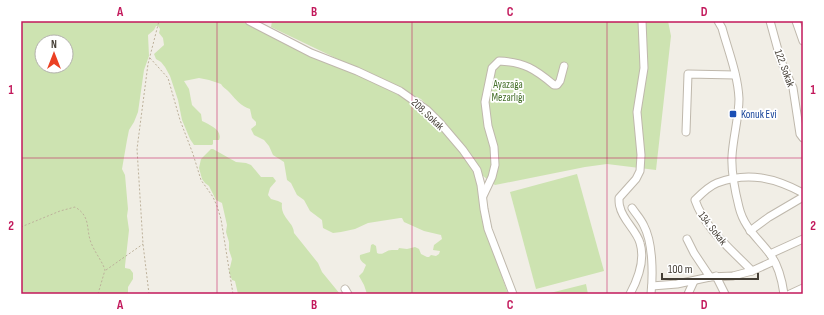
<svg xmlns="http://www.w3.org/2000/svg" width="824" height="315" viewBox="0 0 824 315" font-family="'Sofia Sans Condensed',sans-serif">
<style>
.green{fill:#cde3b1;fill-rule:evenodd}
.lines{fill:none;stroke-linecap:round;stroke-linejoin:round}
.minor-casing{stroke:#bfb8ac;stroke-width:9}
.path{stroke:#bdb19b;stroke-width:1;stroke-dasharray:2 2;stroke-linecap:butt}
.minor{stroke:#fff;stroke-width:7}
.grid{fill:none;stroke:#c2185b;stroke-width:1;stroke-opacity:0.55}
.transit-dot{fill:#1a4fb4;stroke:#fff;stroke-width:1.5}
.labels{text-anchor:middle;stroke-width:3.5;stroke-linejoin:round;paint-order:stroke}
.street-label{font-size:11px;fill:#443e35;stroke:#fff}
.park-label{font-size:11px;fill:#47712d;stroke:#fff}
.transit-label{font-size:11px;fill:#164399;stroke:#fff;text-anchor:start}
.neatline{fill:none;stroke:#c2185b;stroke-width:1.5}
.grid-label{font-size:13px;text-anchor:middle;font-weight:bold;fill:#c2185b}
</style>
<rect width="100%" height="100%" fill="#f1eee6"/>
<g class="green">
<path d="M21,21H241L310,56L363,77L399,95L424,112L438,126L461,152L474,171L479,186L482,219L508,294H367L364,285L359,276L363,272L366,265C363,262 359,261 360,255L370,252L371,245L373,244L376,246L377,253C384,256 385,250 392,250C394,250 396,250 398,250L399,248L407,249L415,247L419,249L421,254L427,257H429L431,255L436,256L439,254L440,251L433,250L434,245L442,239L441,235L424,231L404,222L402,218H400L368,223L355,229L341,232L333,233L323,228L322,220L310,211L304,200L297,195L291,183L287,180L284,162L273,155L269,146L264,140L254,135L251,129L256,125V122L252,118L250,109C241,106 236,100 230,93C227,89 223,88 221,84L209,80L199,78L184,81L189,89L192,105L201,114L202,121C210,125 223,130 219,140H213V144L212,145H194L190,139L182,120L178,100L170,76L165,67L161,62L156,59L154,54L164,45L163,38L159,33L160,29L158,26H156L154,30L148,35L149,56L144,70L138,112L134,122L129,130L127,140L122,169L125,175L128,209L127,216L129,230L125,266V268L130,269L133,273V279L128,287V294H21ZM42,42H66V66H42Z"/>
<path d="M272,21H668L671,36L656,170L607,164L585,167L495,185L483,176L458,138L421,99L271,27Z"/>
<path d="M211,149H213L236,162L246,163L251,165L261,177H273L276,181L270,188L268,195L271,199L278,201L282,203C280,218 294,222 294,233L318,263L322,272L340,294H238L235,281L232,280L229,272L232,259L229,250V242L226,232L227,225L222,203L216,200L209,186L205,183L202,179L199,168L201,159Z"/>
<path d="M577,174L604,271L536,289L510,192Z"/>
<path d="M586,284L588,294H546Z"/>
</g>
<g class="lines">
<g class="minor-casing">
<g id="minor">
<path d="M249,21L311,53L357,71L400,91L427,110L440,123L463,150L477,170L481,185L484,209L488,229L513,294"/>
<path d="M718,21L722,28C728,50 738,75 739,99C739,116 733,138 732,156C731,173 735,191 739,207C744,228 758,238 770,254C779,266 782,280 784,294"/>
<path d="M770,21L781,61L793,88L800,134L803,138"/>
<path d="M796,21L803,41"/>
<path d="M686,132L688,74L735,75"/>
<path d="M483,196L492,177L495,165L494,147L488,126L485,102L492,68L499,61C524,62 535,69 554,85H557L560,81L564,66"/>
<path d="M632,208C636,214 641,219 644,226C653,243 653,275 651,294"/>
<path d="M750,231L769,217L803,197"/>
<path d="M687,239L694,253L710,277"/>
<path d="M770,254L803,239"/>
<path d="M752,271C731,249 705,229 695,200C701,194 709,186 717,183C748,171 775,178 803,193"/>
<path d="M716,276L725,294"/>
<path d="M652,286L677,284L710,277L733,276L752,271L774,261"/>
<path d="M345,289L348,294"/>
<path d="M630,294C638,279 645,259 640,243C637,231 622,219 620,207C619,205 619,201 619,198L636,179L640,171L641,155L637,112L644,68L642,21"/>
<path d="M688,294L694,281"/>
<path d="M790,294L803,288"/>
</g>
</g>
<g class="path">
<path d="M150,58L168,78L180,120L193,154L201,180L213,197L217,206L221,219L233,294"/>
<path d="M21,227L60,211L75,207C92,217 85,230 92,245C96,254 102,261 105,270L98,294"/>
<path d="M106,270L143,244"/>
<path d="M149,294L143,244L137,149L148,64L159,21"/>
</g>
<use href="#minor" class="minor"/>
</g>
<path class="grid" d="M217,21V294M412,21V294M607,21V294M21,158H803"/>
<rect class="transit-dot" x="729" y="110" width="8" height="8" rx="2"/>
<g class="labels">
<g class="street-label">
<text transform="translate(785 68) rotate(70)" y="4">122. Sokak</text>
<text transform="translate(428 114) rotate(43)" y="4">208. Sokak</text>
<text transform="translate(713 228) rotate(52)" y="4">134. Sokak</text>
</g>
<g class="park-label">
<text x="508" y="88">Ayazağa<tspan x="508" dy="13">Mezarlığı</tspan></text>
</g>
<g class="transit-label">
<text x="741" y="118">Konuk Evi</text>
</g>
</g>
<rect width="824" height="315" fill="none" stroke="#ffffff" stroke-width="44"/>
<g transform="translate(54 54)"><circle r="19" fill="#ffffff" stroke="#b4b2ae"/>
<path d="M0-3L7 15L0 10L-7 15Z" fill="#eb4023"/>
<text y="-6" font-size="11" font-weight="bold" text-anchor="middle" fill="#443e35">N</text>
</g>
<path d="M662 273v6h96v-6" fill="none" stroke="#443e35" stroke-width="2"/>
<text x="668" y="273" font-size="12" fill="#443e35" stroke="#ffffff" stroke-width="3" paint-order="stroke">100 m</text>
<rect x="22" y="22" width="780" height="271" class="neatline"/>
<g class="grid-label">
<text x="120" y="16">A</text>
<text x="314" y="16">B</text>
<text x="510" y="16">C</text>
<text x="704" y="16">D</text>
<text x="11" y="94">1</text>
<text x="813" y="94">1</text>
<text x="11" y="230">2</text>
<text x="813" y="230">2</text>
<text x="120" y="309">A</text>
<text x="314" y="309">B</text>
<text x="510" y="309">C</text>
<text x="704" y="309">D</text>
</g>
</svg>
